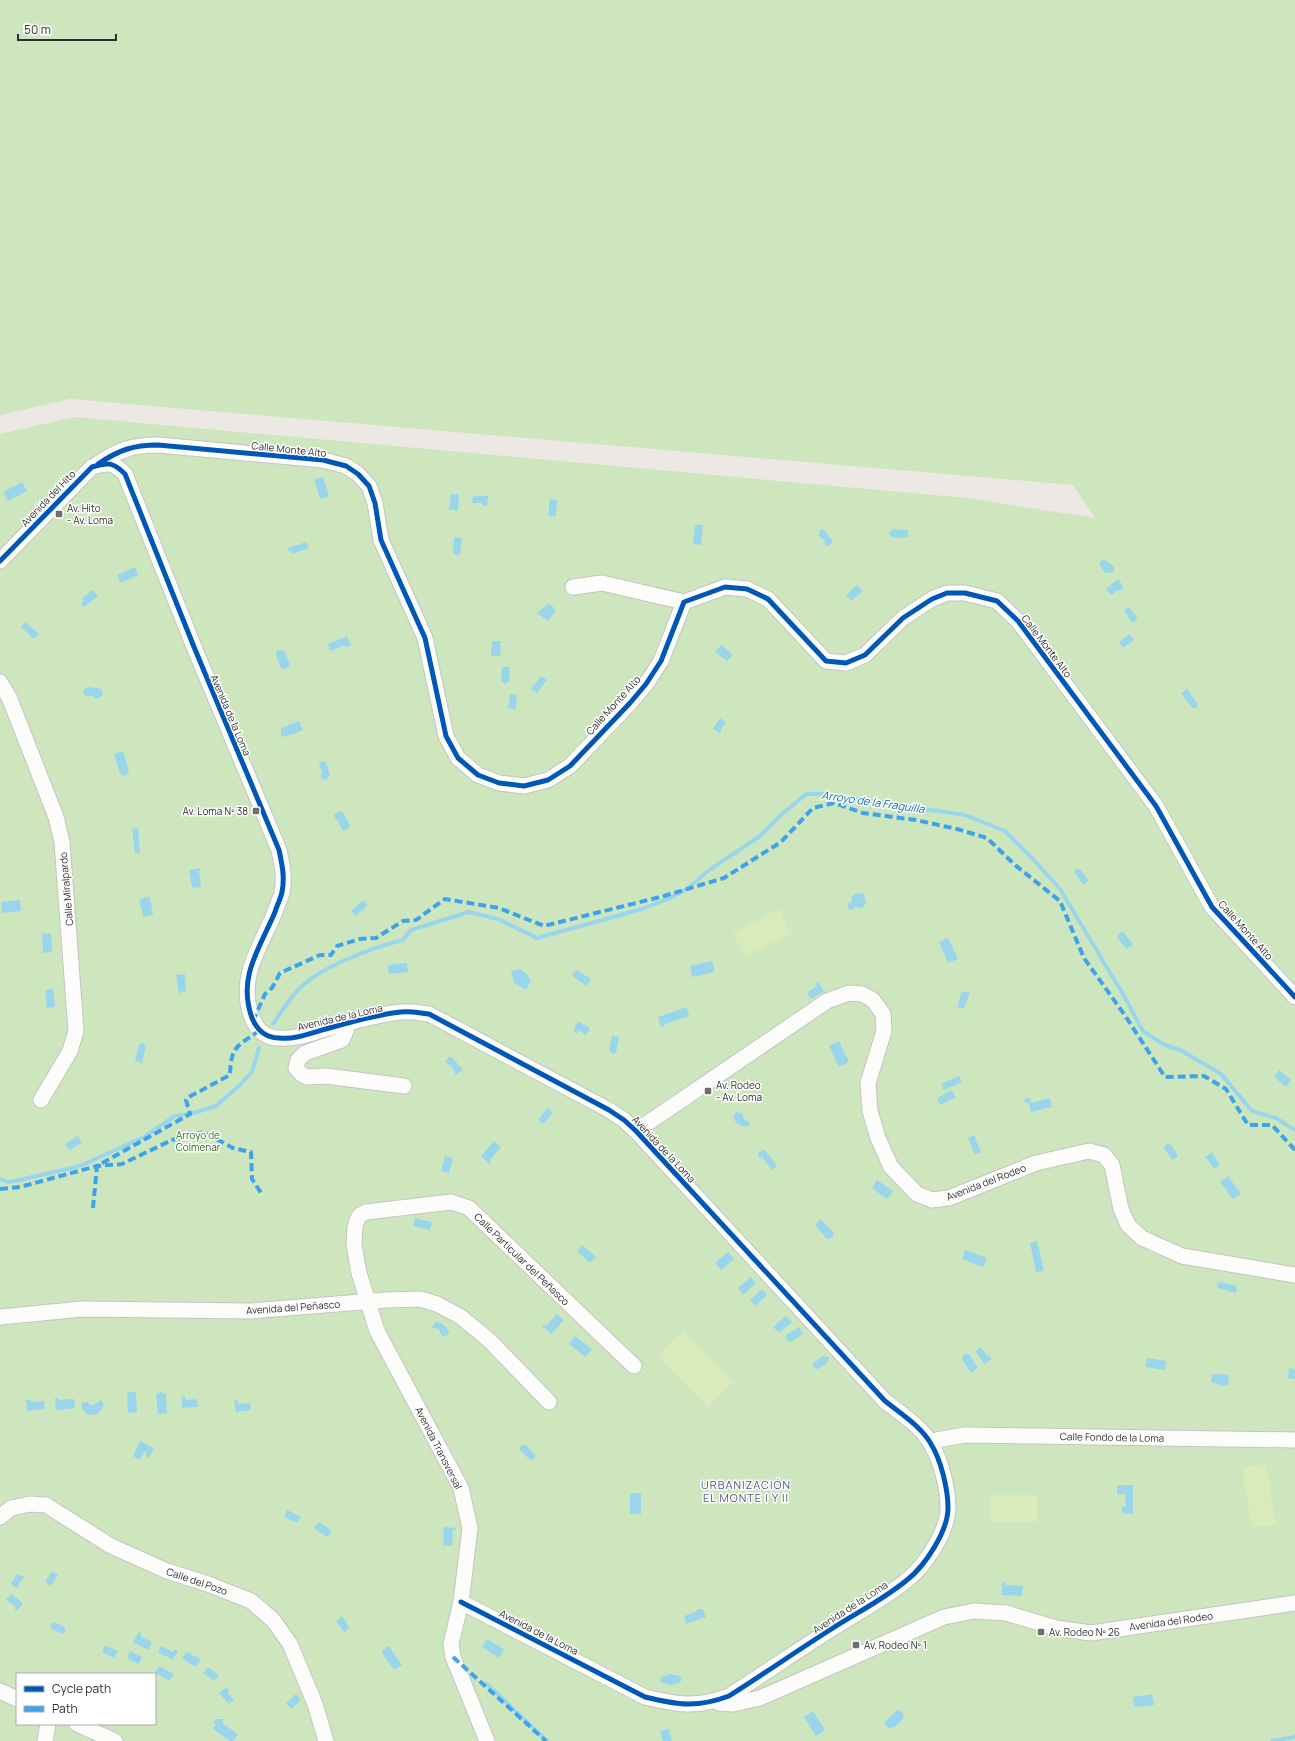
<svg xmlns="http://www.w3.org/2000/svg" width="1295" height="1741" viewBox="0 0 1295 1741" font-family="Manrope,sans-serif">
<style>
.green{fill:#cee6be;fill-rule:evenodd}
.pitch{fill:#d9eabb}
.water{fill:#99d6ec}
.lines{fill:none;stroke-linecap:round;stroke-linejoin:round}
.stream{stroke:#99d6ec;stroke-width:4}
.minor-casing{stroke:#c5c4c5;stroke-width:17}
.minor{stroke:#fcfcfb;stroke-width:15}
.quiet{stroke:#3ea3eb;stroke-width:4;stroke-dasharray:8 4;stroke-linecap:butt}
.cycleway-casing{stroke:#fff;stroke-width:8}
.cycleway{stroke:#0057b8;stroke-width:5}
.poi-dot{fill:#706f6e;stroke:#fff;stroke-width:1.5}
.labels{text-anchor:middle;stroke-width:3;stroke-linejoin:round;paint-order:stroke}
.street-label{font-size:10px;fill:#2e2e2e;stroke:#fff}
.poi-label{font-size:10px;fill:#2e2e2e;stroke:#fff;text-anchor:start}
.park-label{font-size:10px;fill:#2c6e1b;stroke:#fff}
.water-label{font-size:11px;font-style:italic;fill:#0d6fa3;stroke:#fff}
.neighbourhood-label{font-size:11px;letter-spacing:1px;fill:#4d5680;stroke:#fff}
</style>
<rect width="100%" height="100%" fill="#ece8e4"/>
<path class="green" d="M0,0H1295V1741H0V434L75,417L967,498L1095,518L1073,485L70,399L0,415ZM17,1674H155V1724H17Z"/>
<g class="pitch">
<path d="M779,909L791,933L745,957L733,933Z"/>
<path d="M683,1330L734,1382L708,1407L657,1355Z"/>
<path d="M1266,1464L1276,1524L1252,1528L1242,1468Z"/>
<path d="M989,1495H1037V1522H990Z"/>
</g>
<g class="water">
<path d="M323,477L329,496L320,499L314,479Z"/>
<path d="M22,482L27,491L8,501L3,492Z"/>
<path d="M451,494H459L458,511L448,509L450,505Z"/>
<path d="M473,496H488L487,506H483L482,503H472Z"/>
<path d="M550,499L557,500L556,516L552,517L548,515Z"/>
<path d="M695,525H703L701,545L693,544Z"/>
<path d="M823,529L832,540V543L828,546L823,544L825,542L819,535L820,530Z"/>
<path d="M892,529L908,530V537L905,538L891,537L889,533Z"/>
<path d="M454,537L462,538L460,554L457,556L453,553Z"/>
<path d="M306,542L309,548L292,554L291,551L289,552L288,548Z"/>
<path d="M1105,560L1114,566V572L1105,573L1099,564L1101,561Z"/>
<path d="M135,567L138,575L121,583L117,575Z"/>
<path d="M1118,579L1123,586V589L1118,590L1111,595L1106,589Z"/>
<path d="M857,585L863,591L851,601L846,595Z"/>
<path d="M93,590L98,596L84,607L81,603L84,600L82,598Z"/>
<path d="M549,603L556,610L548,621L537,613Z"/>
<path d="M1129,607L1138,619L1132,623L1124,610Z"/>
<path d="M25,622L39,634L34,639L21,627Z"/>
<path d="M1130,634L1134,640L1123,648L1119,642Z"/>
<path d="M347,636L351,645L346,647L345,645L330,651L328,644Z"/>
<path d="M492,641H501L500,656H491Z"/>
<path d="M721,645L733,655L727,661L715,652Z"/>
<path d="M281,650L284,651L290,664L288,668L284,669L281,668L276,655L277,651Z"/>
<path d="M502,667H510L509,682L505,684L501,681Z"/>
<path d="M541,676L547,680L537,693L531,689Z"/>
<path d="M89,687C94,689 99,686 103,692L102,696L96,699L92,696H85L83,690Z"/>
<path d="M1187,689L1198,704L1196,708H1192L1181,693Z"/>
<path d="M510,694L517,695L516,709L507,708L509,704Z"/>
<path d="M720,718L726,722L721,729V732L719,733L713,729Z"/>
<path d="M299,721L303,730L285,737L281,735V728Z"/>
<path d="M123,751L129,771L125,776L120,774L114,754Z"/>
<path d="M321,761L326,762L330,775L327,780L321,778L322,771L319,766Z"/>
<path d="M342,811L348,821L350,828L343,831L338,821L335,819L334,814Z"/>
<path d="M138,828L140,853H135L132,829Z"/>
<path d="M200,868L201,870L199,871L201,887L192,888L189,870Z"/>
<path d="M1076,869H1080L1089,881L1083,885L1074,872Z"/>
<path d="M856,893L864,894L866,903L862,908L854,907L852,910H849L847,904L851,902L852,896Z"/>
<path d="M145,897L150,898L153,914L149,916H143L139,900Z"/>
<path d="M20,900L21,911L2,913L1,902Z"/>
<path d="M362,901H366L367,906L356,916L351,911Z"/>
<path d="M1124,932L1133,945L1126,949L1117,937L1119,933Z"/>
<path d="M51,933L52,952L43,953L42,934Z"/>
<path d="M948,938L958,959L948,963L939,942Z"/>
<path d="M712,961L715,972L692,977L690,966Z"/>
<path d="M407,963L408,972L389,974L388,965Z"/>
<path d="M520,969L527,974L531,981L526,990L514,983L511,971Z"/>
<path d="M576,970L591,979L587,986L572,976Z"/>
<path d="M185,974L186,991L180,992L181,995H179L176,975Z"/>
<path d="M818,982L824,991L811,999L807,993L817,986L815,983Z"/>
<path d="M53,989L55,1007L47,1008L45,990Z"/>
<path d="M962,991L970,993L964,1009L957,1007Z"/>
<path d="M687,1007L689,1016L665,1024L663,1027H661L658,1017Z"/>
<path d="M578,1021L590,1028L586,1035L578,1030L577,1033L573,1031Z"/>
<path d="M612,1036L619,1037L616,1053L613,1054L609,1051Z"/>
<path d="M839,1041L849,1062L839,1067L829,1046Z"/>
<path d="M143,1043L146,1046L142,1063L135,1061L139,1044Z"/>
<path d="M449,1057H452L463,1070L456,1075L452,1067L445,1062Z"/>
<path d="M1279,1070L1291,1080L1286,1087L1274,1077Z"/>
<path d="M959,1076L962,1082L944,1090L941,1084Z"/>
<path d="M952,1090L956,1097L940,1105L937,1098Z"/>
<path d="M1030,1098L1031,1103L1050,1098L1052,1107L1031,1112L1029,1103H1025L1024,1099Z"/>
<path d="M547,1108L553,1112L544,1124L538,1120Z"/>
<path d="M736,1112L742,1113L744,1119L750,1123L749,1126C743,1128 734,1123 733,1117Z"/>
<path d="M974,1135L981,1152L975,1155L968,1138Z"/>
<path d="M78,1136L82,1143L69,1150L65,1144Z"/>
<path d="M494,1141L501,1147L490,1160L491,1162L490,1164L481,1156Z"/>
<path d="M1166,1144H1170L1178,1155L1176,1158L1172,1160L1164,1148Z"/>
<path d="M764,1149L777,1166L772,1170L762,1157L760,1158L757,1154Z"/>
<path d="M1212,1152L1220,1165L1214,1169L1207,1159L1204,1158Z"/>
<path d="M445,1156L453,1158L449,1173L441,1171Z"/>
<path d="M1228,1176L1241,1194L1233,1199L1220,1182Z"/>
<path d="M877,1180L893,1191L887,1199L872,1188Z"/>
<path d="M415,1218L432,1222L430,1230L413,1226Z"/>
<path d="M821,1219L834,1233L832,1238L827,1239L815,1225Z"/>
<path d="M1037,1241L1044,1271L1036,1272L1030,1243Z"/>
<path d="M582,1245L596,1257L590,1263L577,1251Z"/>
<path d="M965,1250L987,1258L984,1267L962,1259Z"/>
<path d="M728,1252L734,1259L721,1270L715,1263Z"/>
<path d="M751,1277L756,1283L743,1295L738,1288Z"/>
<path d="M1220,1282L1237,1286L1236,1293L1218,1288V1286H1216Z"/>
<path d="M762,1289L767,1295L755,1306L750,1300Z"/>
<path d="M557,1314L564,1320L551,1334L542,1326L543,1324L546,1326Z"/>
<path d="M786,1316L792,1322L779,1333L773,1327Z"/>
<path d="M436,1322C440,1321 447,1327 449,1331L448,1335L442,1336L439,1330L435,1328H432Z"/>
<path d="M799,1327L803,1334L791,1342L787,1340L786,1335Z"/>
<path d="M575,1336L592,1349L586,1357L569,1344Z"/>
<path d="M981,1347L987,1356L989,1355L992,1359L984,1364L975,1351Z"/>
<path d="M964,1354H969L978,1368L971,1373L962,1359Z"/>
<path d="M823,1356L829,1357L828,1362L818,1369L813,1368V1363Z"/>
<path d="M1147,1358L1166,1361L1165,1370L1145,1367Z"/>
<path d="M1289,1368L1295,1369V1379L1288,1378Z"/>
<path d="M1212,1374L1229,1375L1228,1385L1223,1386L1211,1382Z"/>
<path d="M130,1391L136,1393L137,1412L128,1413L127,1394Z"/>
<path d="M160,1392L166,1394L167,1413L158,1414L156,1395Z"/>
<path d="M185,1396L186,1400L197,1399L198,1407L182,1408V1397Z"/>
<path d="M55,1398H59V1400L74,1399L75,1408L56,1410Z"/>
<path d="M30,1399L31,1402L44,1401L45,1409L27,1411L26,1400Z"/>
<path d="M101,1400L104,1405L98,1414L89,1415C84,1413 79,1407 83,1402H87L92,1406Z"/>
<path d="M238,1400V1404L250,1403L251,1410L236,1412L234,1401Z"/>
<path d="M140,1441L154,1448L149,1458L146,1456L147,1453L144,1451L140,1460L133,1456Z"/>
<path d="M522,1445H526L536,1456L531,1461L520,1450V1447Z"/>
<path d="M1117,1485H1133V1514L1122,1513V1507L1126,1506L1125,1494H1117Z"/>
<rect x="630" y="1493" width="11" height="21"/>
<path d="M287,1510L301,1517L297,1523L284,1517Z"/>
<path d="M319,1522L332,1531L327,1537L314,1528Z"/>
<path d="M444,1527L456,1528V1530H453L452,1546H443Z"/>
<path d="M52,1571L58,1575L51,1586L45,1582Z"/>
<path d="M17,1574L25,1577L19,1583L18,1589L11,1584Z"/>
<path d="M1002,1582H1005L1006,1585L1023,1586L1022,1596L1002,1595Z"/>
<path d="M11,1594L23,1603L18,1610H15V1606L6,1600Z"/>
<path d="M698,1609H703L706,1617L686,1624L684,1616L696,1612Z"/>
<path d="M342,1616L349,1627L345,1632L343,1631L336,1621Z"/>
<path d="M53,1622L65,1627V1632L62,1634L50,1628Z"/>
<path d="M139,1632L142,1633L140,1636L152,1642L148,1650L133,1642Z"/>
<path d="M487,1639L504,1649L499,1658L482,1647Z"/>
<path d="M105,1645L118,1651L114,1658L102,1652Z"/>
<path d="M161,1646L173,1652L175,1649L178,1651L173,1660L158,1652Z"/>
<path d="M389,1646L402,1665L394,1670L381,1651Z"/>
<path d="M130,1651L142,1657L139,1664L127,1658Z"/>
<path d="M186,1652L201,1659L196,1667L182,1659Z"/>
<path d="M159,1666L174,1674L170,1681L155,1673Z"/>
<path d="M208,1667L219,1675L214,1681L203,1673Z"/>
<path d="M670,1674L680,1676L682,1680C677,1686 666,1686 660,1681L661,1677Z"/>
<path d="M225,1688L229,1689L228,1693L234,1700L229,1704L219,1693Z"/>
<path d="M296,1694L301,1700L291,1709L286,1703Z"/>
<path d="M1152,1694L1154,1705L1134,1707L1133,1697Z"/>
<path d="M896,1710L902,1711L904,1718L895,1727L888,1728L885,1724L886,1720L893,1715Z"/>
<path d="M813,1711L825,1730L816,1736L804,1717Z"/>
<path d="M217,1719H224L222,1723L238,1734L233,1741H230L213,1729L216,1724L212,1722Z"/>
<path d="M669,1729L672,1741H663L660,1731Z"/>
</g>
<g class="lines">
<g class="stream">
<path d="M273,1024C282,1011 290,997 301,987C323,966 374,947 403,940L411,930L469,912L498,919L537,938L642,909L668,899L687,889L708,871L760,836L780,816L806,794H823L965,815L1005,831L1032,858L1060,889L1124,996L1143,1031L1163,1044L1182,1051L1221,1074L1252,1111L1276,1118L1295,1130"/>
<path d="M0,1179L8,1182L15,1181L80,1166L144,1137L175,1116L190,1114L216,1106L240,1085L252,1072L259,1048"/>
<path d="M487,1684L547,1741"/>
<path d="M1272,1741L1295,1737"/>
</g>
<g class="minor-casing">
<g id="minor">
<path d="M97,464C119,450 132,445 158,445L323,460L346,466L358,474L369,486L375,503L381,540L425,638L446,736L458,758L478,775L499,783L524,786L548,780L570,766L630,703L646,684L661,661L684,602L725,587L747,589L768,599L826,661L846,663L865,655L903,618L932,599L947,593H965L997,601L1018,621L1156,806L1212,907L1295,997"/>
<path d="M0,561L92,467C108,462 113,462 125,474L194,647L279,850C282,864 285,877 282,892C281,898 277,905 275,912C260,948 237,977 252,1018C257,1030 266,1038 279,1038C297,1040 316,1031 333,1027C355,1021 379,1014 401,1012C410,1011 420,1013 429,1014L609,1110L624,1120L636,1131L885,1401C899,1412 923,1428 931,1444C941,1460 948,1489 948,1508C948,1531 925,1566 907,1580C884,1599 858,1612 833,1628C798,1650 764,1674 729,1696C697,1708 678,1705 645,1697L461,1602"/>
<path d="M573,587L602,583L684,602"/>
<path d="M0,682L9,697L56,817L62,842L76,1031L70,1051L41,1100"/>
<path d="M347,1023L346,1031L342,1040L305,1053L298,1060L296,1068L301,1074L307,1077L326,1076L404,1086"/>
<path d="M636,1131L827,1001L849,993L862,994L873,1000L883,1014L884,1031L868,1083L870,1111L878,1138L891,1167L917,1194L932,1200L949,1198L1036,1163L1089,1151L1104,1155L1112,1165L1121,1209L1128,1225L1142,1238L1182,1256L1295,1275"/>
<path d="M0,1317L82,1309L251,1311L386,1300L420,1299L437,1304L461,1317L489,1340L549,1402"/>
<path d="M931,1443L937,1440L965,1435L1295,1440"/>
<path d="M0,1517L11,1508L30,1504L46,1505L111,1546L167,1571L208,1584L251,1601L273,1620L290,1644L315,1704L326,1741"/>
<path d="M0,1691L17,1699"/>
<path d="M719,1703L733,1704L760,1698L944,1617L974,1611L1006,1613L1056,1628L1091,1633L1295,1603"/>
<path d="M77,1724L115,1741"/>
<path d="M45,1741L48,1724"/>
<path d="M487,1741L453,1657L451,1644L461,1602L470,1528L461,1488L377,1331L359,1273L354,1245L355,1227L357,1220L360,1215L366,1212L451,1202L469,1208L634,1366"/>
</g>
</g>
<use href="#minor" class="minor"/>
<g class="quiet">
<path d="M253,1021L265,994L272,988L280,973L320,955H331L337,946L360,939L376,938L403,921L416,920L445,899L499,908L544,926L664,896L724,878L781,842L813,808L834,803L863,813L916,820L957,829L987,838L1015,865L1060,901L1084,958L1124,1014L1165,1077L1204,1076L1226,1089L1248,1125H1272L1295,1150"/>
<path d="M0,1189L20,1187L97,1166L122,1164L172,1140L203,1132L233,1148L251,1152L252,1179L261,1193"/>
<path d="M93,1208L97,1166L190,1114L186,1100L187,1098L230,1075C231,1045 237,1047 260,1030"/>
<path d="M453,1657L546,1741"/>
</g>
<g class="cycleway-casing">
<g id="cycleway">
<path d="M98,464C119,450 133,445 158,445L323,460L346,466L358,474L369,486L375,503L381,540L425,638L446,736L458,758L478,775L499,783L524,786L548,780L570,766L630,703L646,684L661,661L684,602L725,587L747,589L768,599L826,661L846,663L865,655L903,618L932,599L947,593H965L997,601L1018,621L1156,806L1212,907L1295,997"/>
<path d="M0,561L92,467C108,462 113,462 125,474L194,647L279,850C282,864 285,877 282,892C281,898 277,905 275,912C260,948 237,977 252,1018C257,1030 266,1038 279,1038C297,1040 316,1031 333,1027C355,1021 379,1014 401,1012C410,1011 420,1013 429,1014L609,1110L624,1120L636,1131L885,1401C899,1412 923,1428 931,1444C941,1460 948,1489 948,1508C948,1531 925,1566 907,1580C884,1599 858,1612 833,1628C798,1650 764,1674 729,1696C697,1708 678,1705 645,1697L461,1602"/>
</g>
</g>
<use href="#cycleway" class="cycleway"/>
</g>
<g class="poi-dot">
<rect x="55" y="510" width="8" height="8" rx="2"/>
<rect x="252" y="807" width="8" height="8" rx="2"/>
<rect x="704" y="1087" width="8" height="8" rx="2"/>
<rect x="1037" y="1628" width="8" height="8" rx="2"/>
<rect x="852" y="1641" width="8" height="8" rx="2"/>
</g>
<g class="labels">
<g class="street-label">
<text transform="translate(289 449) rotate(6)" y="4">Calle Monte Alto</text>
<text transform="translate(48 498) rotate(-46)" y="4">Avenida del Hito</text>
<text transform="translate(1047 646) rotate(53)" y="4">Calle Monte Alto</text>
<text transform="translate(613 705) rotate(-48)" y="4">Calle Monte Alto</text>
<text transform="translate(231 715) rotate(67)" y="4">Avenida de la Loma</text>
<text transform="translate(66 889) rotate(-95)" y="4">Calle Miralpardo</text>
<text transform="translate(1246 930) rotate(48)" y="4">Calle Monte Alto</text>
<text transform="translate(340 1017) rotate(-13)" y="4">Avenida de la Loma</text>
<text transform="translate(664 1149) rotate(47)" y="4">Avenida de la Loma</text>
<text transform="translate(986 1182) rotate(-21)" y="4">Avenida del Rodeo</text>
<text transform="translate(522 1259) rotate(44)" y="4">Calle Particular del Peñasco</text>
<text transform="translate(293 1307) rotate(-4)" y="4">Avenida del Peñasco</text>
<text transform="translate(1112 1437) rotate(1)" y="4">Calle Fondo de la Loma</text>
<text transform="translate(439 1448) rotate(63)" y="4">Avenida Transversal</text>
<text transform="translate(197 1581) rotate(19)" y="4">Calle del Pozo</text>
<text transform="translate(850 1607) rotate(-33)" y="4">Avenida de la Loma</text>
<text transform="translate(1171 1621) rotate(-8)" y="4">Avenida del Rodeo</text>
<text transform="translate(539 1632) rotate(27)" y="4">Avenida de la Loma</text>
</g>
<g class="poi-label">
<text x="67" y="512">Av. Hito<tspan x="67" dy="12">- Av. Loma</tspan></text>
<text x="248" y="815" text-anchor="end">Av. Loma Nº 38</text>
<text x="716" y="1089">Av. Rodeo<tspan x="716" dy="12">- Av. Loma</tspan></text>
<text x="1049" y="1636">Av. Rodeo Nº 26</text>
<text x="864" y="1649">Av. Rodeo Nº 1</text>
</g>
<g class="park-label">
<text x="198" y="1139">Arroyo de<tspan x="198" dy="12">Colmenar</tspan></text>
</g>
<g class="water-label">
<text transform="translate(873 802) rotate(8)" y="4">Arroyo de la Fraguilla</text>
</g>
<g class="neighbourhood-label">
<text x="746" y="1489">URBANIZACIÓN<tspan x="746" dy="13">EL MONTE I Y II</tspan></text>
</g>
</g>
<rect x="16" y="1673" width="140" height="52" fill="#ffffff" stroke="#ababab"/>
<rect x="24" y="1686" width="20" height="6" fill="#0057b8" stroke="#ababab"/>
<text x="52" y="1693" font-size="12" fill="#2e2e2e">Cycle path</text>
<rect x="24" y="1706" width="20" height="6" fill="#3ea3eb" stroke="#ababab"/>
<text x="52" y="1713" font-size="12" fill="#2e2e2e">Path</text>
<path d="M18 34v6h98v-6" fill="none" stroke="#2e2e2e" stroke-width="2"/>
<text x="24" y="34" font-size="12" fill="#2e2e2e" stroke="#ffffff" stroke-width="3" paint-order="stroke">50 m</text>
</svg>
